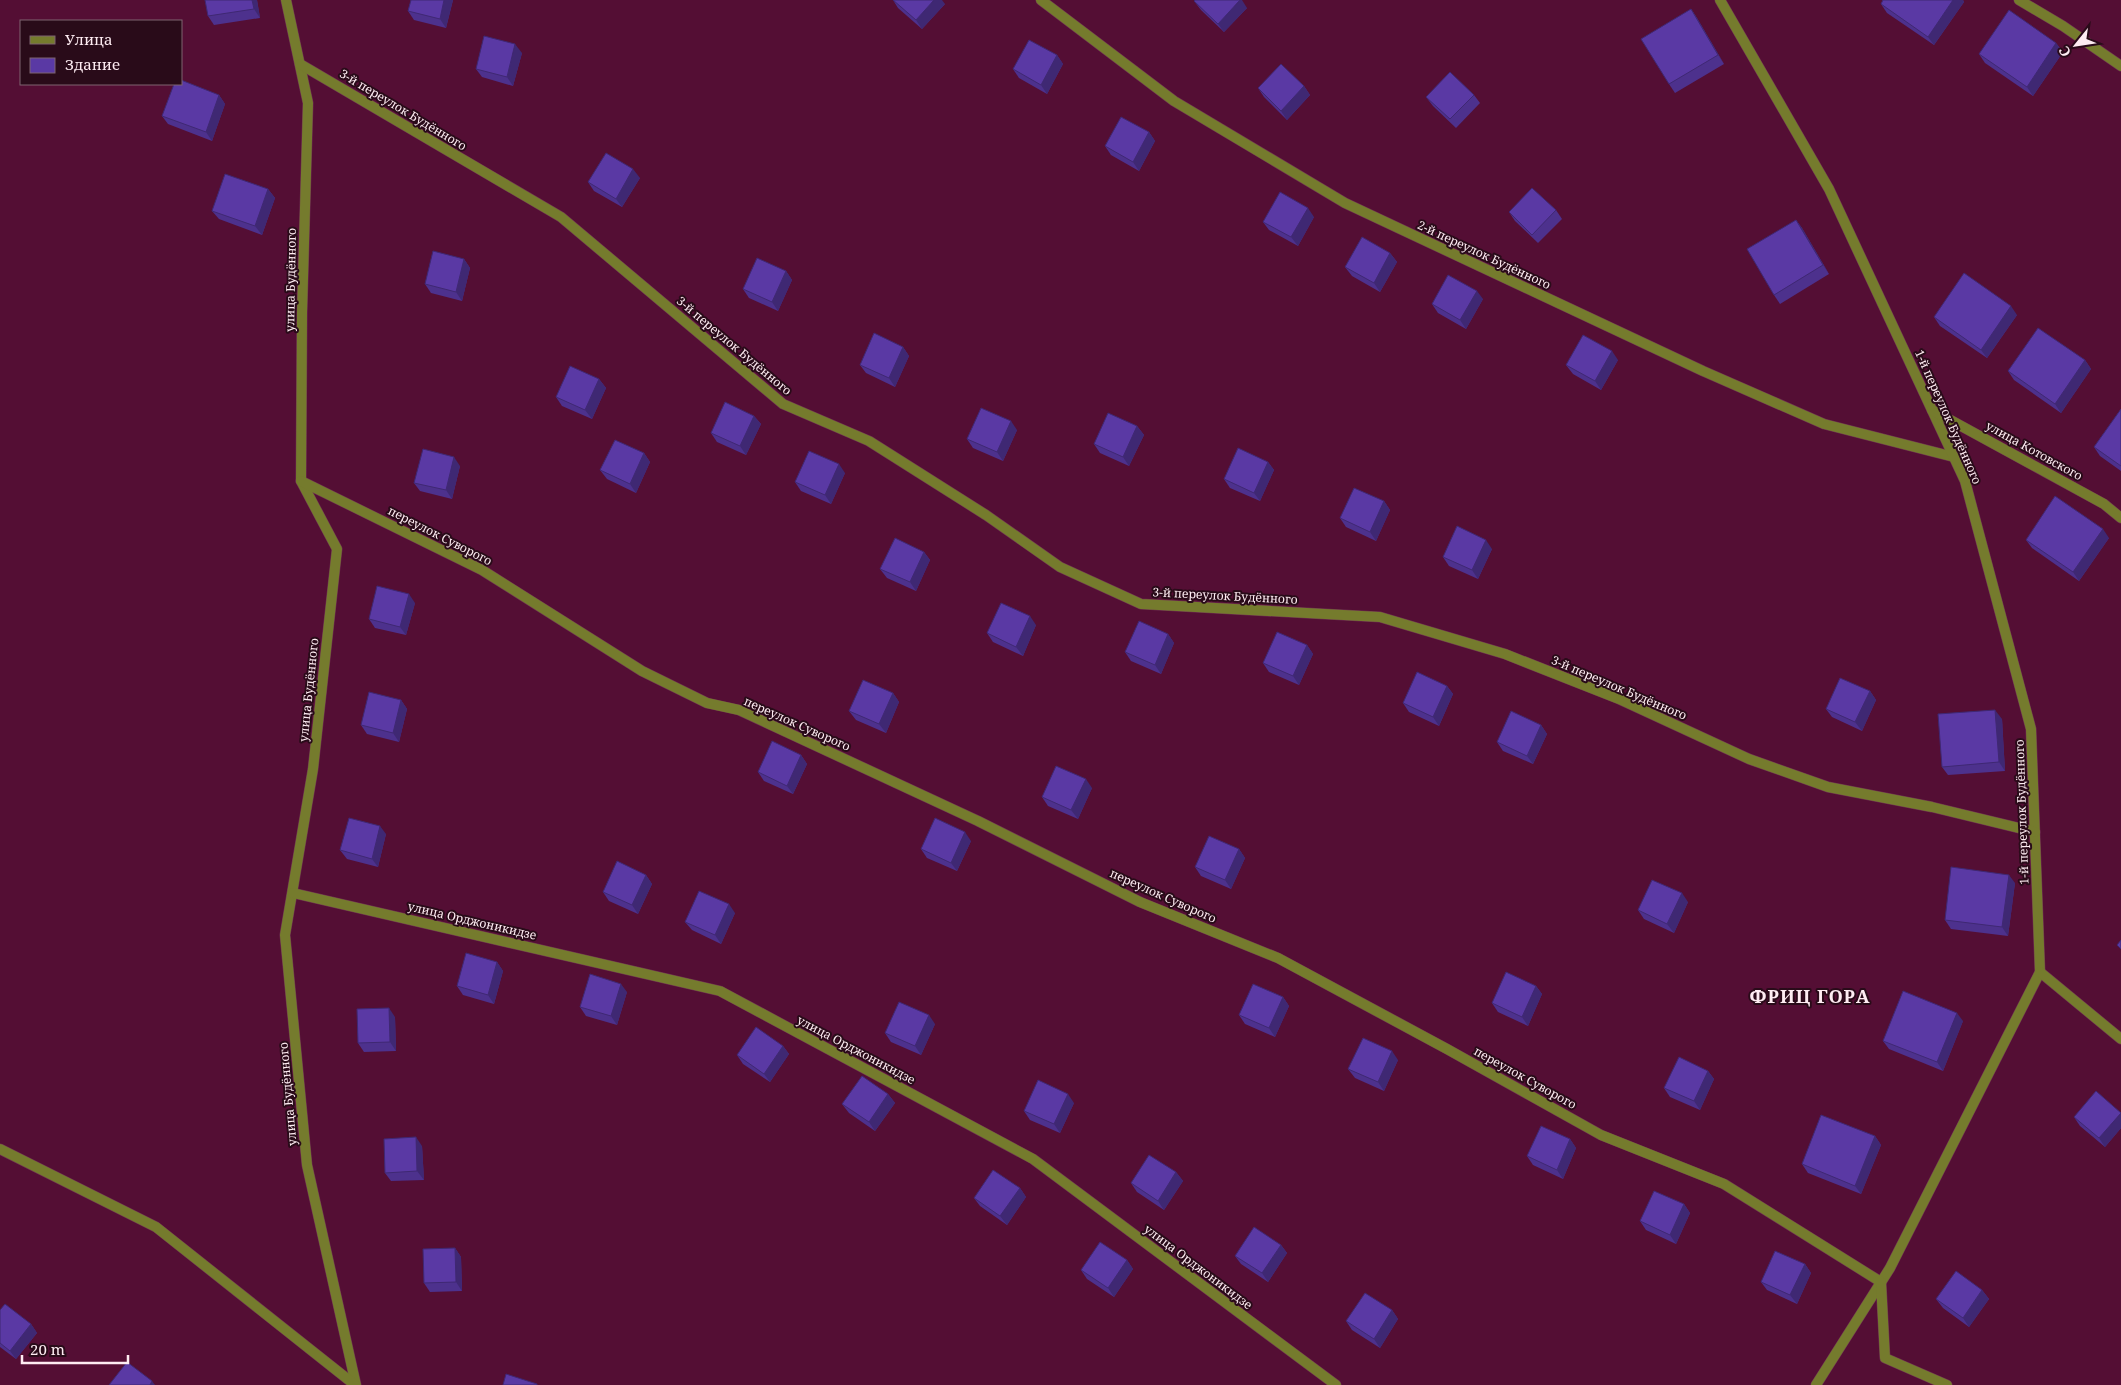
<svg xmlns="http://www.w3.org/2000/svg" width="2121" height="1385" viewBox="0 0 2121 1385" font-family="'Noto Serif',serif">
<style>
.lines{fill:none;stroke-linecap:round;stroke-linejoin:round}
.street-casing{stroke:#6f3252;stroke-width:11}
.street{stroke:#757b2d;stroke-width:10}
.wall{fill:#4d318d}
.shaded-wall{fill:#3f2873}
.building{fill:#5a39a4;stroke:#3f2873}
.labels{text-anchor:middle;stroke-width:4;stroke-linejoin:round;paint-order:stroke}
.street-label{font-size:12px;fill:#feecf2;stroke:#290b19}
.district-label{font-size:18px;font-weight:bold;letter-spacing:1px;fill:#feecf2;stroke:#290b19}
</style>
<rect width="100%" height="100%" fill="#540e34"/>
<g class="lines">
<g class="street-casing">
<g id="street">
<path d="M286,0L308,103L302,313L301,481L337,549L313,769L285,935L307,1165L356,1385"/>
<path d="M1041,0L1174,101L1345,203L1703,371L1824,424L1954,457"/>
<path d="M1720,0L1829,189L1965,481L2031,729L2040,972L1890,1268L1816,1385"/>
<path d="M2019,0L2063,26L2121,66"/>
<path d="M300,64L561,217L783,404L869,441L986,515L1060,567L1141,604L1380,617L1505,654L1619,699L1749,759L1828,787L1932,807L2035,832"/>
<path d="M1932,410L2104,504L2121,518"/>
<path d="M301,481L482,570L642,671L707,703L739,710L978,821L1140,902L1278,958L1447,1049L1601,1135L1724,1184L1881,1282L1885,1358L1947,1385"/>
<path d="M293,893L720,991L1033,1159L1336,1385"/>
<path d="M2040,972L2121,1039"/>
<path d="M0,1149L156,1227L355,1385"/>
</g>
</g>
<use href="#street" class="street"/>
</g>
<g class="wall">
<path d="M257,0L260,18L214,25L208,16Z"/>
<path d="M411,0H453L446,28L414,20L408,11Z"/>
<path d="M893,0L945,4L922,29L898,8Z"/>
<path d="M1883,0H1963L1964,2L1934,45L1887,13L1881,4Z"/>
<path d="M1194,1L1247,8L1224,32L1201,10Z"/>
<path d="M1691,9L1697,18L1724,64L1675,93L1669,84Z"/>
<path d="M2056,43L2063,52L2033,96L1985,63L1979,54Z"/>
<path d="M522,53L513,86L482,77L476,69Z"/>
<path d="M1057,55L1063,64L1047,94L1019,78L1013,69Z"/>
<path d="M1304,86L1310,95L1287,120L1264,97L1258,88Z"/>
<path d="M219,95L225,104L212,141L168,124L162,116Z"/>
<path d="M1474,95L1480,103L1456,128L1433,106L1426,97Z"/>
<path d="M1149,132L1155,141L1139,171L1111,155L1105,146Z"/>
<path d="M640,178L622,207L594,191L588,182Z"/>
<path d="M268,189L275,198L262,235L219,219L212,211Z"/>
<path d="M1556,210L1562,219L1538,243L1515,221L1509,212Z"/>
<path d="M1314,217L1298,246L1269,230L1263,222Z"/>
<path d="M1796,220L1802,228L1829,274L1780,304L1774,295Z"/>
<path d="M1390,253L1397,262L1380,292L1352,276L1345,267Z"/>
<path d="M464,259L470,268L462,301L431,293L425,284Z"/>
<path d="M786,271L792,280L778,311L749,298L743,289Z"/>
<path d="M1483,299L1466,329L1438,313L1432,304Z"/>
<path d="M2017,315L1987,358L1940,326L1934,317Z"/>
<path d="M903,347L909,356L895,387L866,373L860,365Z"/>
<path d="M1618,360L1601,390L1573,374L1566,365Z"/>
<path d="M2085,360L2091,369L2061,413L2014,380L2008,371Z"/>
<path d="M599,379L606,388L592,419L562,406L556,397Z"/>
<path d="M2121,409V471L2100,456L2094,447Z"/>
<path d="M754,416L761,424L746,455L717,442L711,433Z"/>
<path d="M1137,426L1144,435L1129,466L1100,453L1094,444Z"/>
<path d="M1017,430L1003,461L973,448L967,439Z"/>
<path d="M644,453L650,462L636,493L607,479L600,470Z"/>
<path d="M1268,462L1274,470L1260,501L1230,488L1224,479Z"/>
<path d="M460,466L452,499L420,491L414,483Z"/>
<path d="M845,473L831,504L801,491L795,482Z"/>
<path d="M1384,501L1390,510L1376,541L1346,527L1340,518Z"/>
<path d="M2109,538L2079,581L2032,548L2026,540Z"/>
<path d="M1492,549L1478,579L1449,566L1443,557Z"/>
<path d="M924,552L930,560L916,591L887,578L880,569Z"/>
<path d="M415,603L406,635L375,628L369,619Z"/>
<path d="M1036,625L1023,656L993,642L987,633Z"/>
<path d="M1168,634L1174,643L1161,674L1131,661L1125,652Z"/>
<path d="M1307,645L1313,654L1299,685L1269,672L1263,663Z"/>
<path d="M1447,686L1453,694L1439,726L1409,712L1403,703Z"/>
<path d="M1870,691L1876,700L1862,731L1832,717L1826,709Z"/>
<path d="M893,693L899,702L886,733L856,720L849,711Z"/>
<path d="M401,700L407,709L399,742L367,734L361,725Z"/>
<path d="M2002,719L2005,771L1948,775L1942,767Z"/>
<path d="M1541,725L1547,734L1533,764L1503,751L1497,742Z"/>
<path d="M801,755L807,764L793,794L764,781L758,772Z"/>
<path d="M1092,788L1078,819L1048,806L1042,797Z"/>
<path d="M386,834L378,867L347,859L340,850Z"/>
<path d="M971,841L957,871L927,858L921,849Z"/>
<path d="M1239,849L1245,858L1231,889L1201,876L1195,867Z"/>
<path d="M646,875L652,884L638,914L609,901L603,892Z"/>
<path d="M2015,883L2008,936L1951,929L1945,920Z"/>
<path d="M1688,902L1674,933L1644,919L1638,910Z"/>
<path d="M735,913L721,944L692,930L685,922Z"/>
<path d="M497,962L503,971L494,1004L463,995L457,986Z"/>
<path d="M1536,986L1542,994L1528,1026L1498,1012L1492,1003Z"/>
<path d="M627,992L617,1025L586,1016L580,1007Z"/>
<path d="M1283,997L1289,1006L1275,1037L1245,1024L1239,1015Z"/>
<path d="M395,1017L396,1051L364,1052L358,1043Z"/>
<path d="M1963,1021L1943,1071L1889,1049L1883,1041Z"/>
<path d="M935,1024L921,1055L891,1042L885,1033Z"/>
<path d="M783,1046L789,1054L770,1082L743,1064L737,1055Z"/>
<path d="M1398,1060L1384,1091L1355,1078L1348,1069Z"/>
<path d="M1708,1071L1714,1079L1700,1110L1670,1097L1664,1088Z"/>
<path d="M888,1094L895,1103L875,1131L849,1113L842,1104Z"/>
<path d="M1074,1103L1060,1133L1030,1120L1024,1111Z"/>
<path d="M2074,1117L2121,1128L2105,1147L2080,1126Z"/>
<path d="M1875,1136L1881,1145L1861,1194L1808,1173L1802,1164Z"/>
<path d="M1570,1139L1576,1148L1563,1179L1533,1165L1527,1156Z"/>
<path d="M422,1146L424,1180L391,1181L385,1173Z"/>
<path d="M1176,1172L1183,1181L1164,1210L1137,1192L1131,1183Z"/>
<path d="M1020,1188L1026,1197L1007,1225L980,1206L974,1198Z"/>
<path d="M1684,1204L1690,1213L1676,1244L1646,1230L1640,1221Z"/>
<path d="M1281,1245L1287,1253L1268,1282L1241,1264L1235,1256Z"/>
<path d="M455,1248L461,1257L462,1291L430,1292L424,1283Z"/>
<path d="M1127,1260L1133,1269L1114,1297L1087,1279L1081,1270Z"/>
<path d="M1805,1264L1811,1273L1797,1304L1767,1290L1761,1282Z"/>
<path d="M1982,1290L1989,1299L1969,1327L1943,1308L1936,1299Z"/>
<path d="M0,1310L31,1324L37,1333L16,1359L0,1347Z"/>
<path d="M1392,1310L1398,1319L1380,1348L1352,1330L1346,1321Z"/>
</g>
<g class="shaded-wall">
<path d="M252,0H257L260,18L254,9Z"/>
<path d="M444,0H453L446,28L440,19Z"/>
<path d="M934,0H942L945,4L922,29L916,20Z"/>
<path d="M1240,0H1242L1247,8L1224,32L1218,24Z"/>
<path d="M1953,0H1963L1964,2L1934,45L1928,37Z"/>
<path d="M1691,9L1697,18L1724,64L1718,55Z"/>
<path d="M2056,43L2063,52L2033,96L2027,87Z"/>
<path d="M515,44L522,53L513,86L507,77Z"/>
<path d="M1057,55L1063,64L1047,94L1041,85Z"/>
<path d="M1304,86L1310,95L1287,120L1281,111Z"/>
<path d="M219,95L225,104L212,141L206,132Z"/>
<path d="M1149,132L1155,141L1139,171L1133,162Z"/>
<path d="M633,169L640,178L622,207L616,199Z"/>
<path d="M268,189L275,198L262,235L255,226Z"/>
<path d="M1308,208L1314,217L1298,246L1291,237Z"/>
<path d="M1796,220L1802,228L1829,274L1823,265Z"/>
<path d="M1390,253L1397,262L1380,292L1374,283Z"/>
<path d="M464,259L470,268L462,301L456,292Z"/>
<path d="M786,271L792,280L778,311L772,302Z"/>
<path d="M1477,291L1483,299L1466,329L1460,320Z"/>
<path d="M2011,306L2017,315L1987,358L1981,350Z"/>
<path d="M903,347L909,356L895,387L889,378Z"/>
<path d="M1612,351L1618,360L1601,390L1595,381Z"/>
<path d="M2085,360L2091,369L2061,413L2055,404Z"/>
<path d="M599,379L606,388L592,419L585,410Z"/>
<path d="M754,416L761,424L746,455L740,446Z"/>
<path d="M1011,421L1017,430L1003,461L997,452Z"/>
<path d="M1137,426L1144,435L1129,466L1123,457Z"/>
<path d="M644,453L650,462L636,493L630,484Z"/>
<path d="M454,457L460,466L452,499L446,490Z"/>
<path d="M1268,462L1274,470L1260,501L1254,493Z"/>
<path d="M839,464L845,473L831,504L825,495Z"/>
<path d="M1384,501L1390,510L1376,541L1370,532Z"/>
<path d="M2103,529L2109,538L2079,581L2073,572Z"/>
<path d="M1486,540L1492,549L1478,579L1472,570Z"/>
<path d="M924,552L930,560L916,591L910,582Z"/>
<path d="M409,594L415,603L406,635L400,627Z"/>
<path d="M1030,616L1036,625L1023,656L1016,647Z"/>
<path d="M1168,634L1174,643L1161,674L1155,665Z"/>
<path d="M1307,645L1313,654L1299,685L1293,676Z"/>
<path d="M1447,686L1453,694L1439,726L1433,717Z"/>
<path d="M1870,691L1876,700L1862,731L1855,722Z"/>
<path d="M893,693L899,702L886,733L879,724Z"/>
<path d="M401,700L407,709L399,742L393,733Z"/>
<path d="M1995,710L2002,719L2005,771L1999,762Z"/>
<path d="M1541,725L1547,734L1533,764L1527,756Z"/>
<path d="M801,755L807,764L793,794L787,786Z"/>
<path d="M1086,779L1092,788L1078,819L1071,810Z"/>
<path d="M380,826L386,834L378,867L372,859Z"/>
<path d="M965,832L971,841L957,871L951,863Z"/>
<path d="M1239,849L1245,858L1231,889L1225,880Z"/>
<path d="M646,875L652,884L638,914L632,905Z"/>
<path d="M2009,875L2015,883L2008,936L2002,927Z"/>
<path d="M1682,893L1688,902L1674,933L1667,924Z"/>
<path d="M729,904L735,913L721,944L715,935Z"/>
<path d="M497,962L503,971L494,1004L488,995Z"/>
<path d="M621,984L627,992L617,1025L611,1016Z"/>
<path d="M1536,986L1542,994L1528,1026L1522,1017Z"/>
<path d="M1283,997L1289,1006L1275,1037L1269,1028Z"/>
<path d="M389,1008L395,1017L396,1051L390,1042Z"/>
<path d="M1957,1013L1963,1021L1943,1071L1937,1062Z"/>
<path d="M929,1015L935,1024L921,1055L915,1046Z"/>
<path d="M783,1046L789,1054L770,1082L764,1074Z"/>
<path d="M1392,1051L1398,1060L1384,1091L1378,1082Z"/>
<path d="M1708,1071L1714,1079L1700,1110L1694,1101Z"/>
<path d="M888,1094L895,1103L875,1131L869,1122Z"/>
<path d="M1068,1094L1074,1103L1060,1133L1054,1124Z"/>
<path d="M2121,1113V1128L2105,1147L2099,1138Z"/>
<path d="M1875,1136L1881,1145L1861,1194L1855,1186Z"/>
<path d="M416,1137L422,1146L424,1180L417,1171Z"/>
<path d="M1570,1139L1576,1148L1563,1179L1557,1170Z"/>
<path d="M1176,1172L1183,1181L1164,1210L1158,1201Z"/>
<path d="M1020,1188L1026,1197L1007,1225L1000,1216Z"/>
<path d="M1684,1204L1690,1213L1676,1244L1670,1235Z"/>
<path d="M1281,1245L1287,1253L1268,1282L1262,1273Z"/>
<path d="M455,1248L461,1257L462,1291L456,1282Z"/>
<path d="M1127,1260L1133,1269L1114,1297L1108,1288Z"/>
<path d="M1805,1264L1811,1273L1797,1304L1790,1295Z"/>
<path d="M1982,1290L1989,1299L1969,1327L1963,1318Z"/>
<path d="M1392,1310L1398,1319L1380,1348L1374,1339Z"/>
<path d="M31,1324L37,1333L16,1359L10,1351Z"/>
<path d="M152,1381L155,1385H150Z"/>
</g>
<g class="building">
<path d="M205,0H252L254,9L208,16Z"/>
<path d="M411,0H444L440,19L408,11Z"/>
<path d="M893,0H934L916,20Z"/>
<path d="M1195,0H1240L1218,24L1194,1Z"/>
<path d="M1883,0H1953L1928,37L1881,4Z"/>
<path d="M1691,9L1718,55L1669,84L1641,39Z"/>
<path d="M2009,10L2056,43L2027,87L1979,54Z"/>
<path d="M484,36L515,44L507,77L476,69Z"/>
<path d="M1029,40L1057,55L1041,85L1013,69Z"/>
<path d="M1281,64L1304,86L1281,111L1258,88Z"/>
<path d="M1450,72L1474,95L1450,119L1426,97Z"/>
<path d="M181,80L219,95L206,132L162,116L174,84H181Z"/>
<path d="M1121,117L1149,132L1133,162L1105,146Z"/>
<path d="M606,153L633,169L616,199L588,182Z"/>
<path d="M225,174L268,189L255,226L212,211Z"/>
<path d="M1532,188L1556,210L1532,235L1509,212Z"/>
<path d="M1280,192L1308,208L1291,237L1263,222Z"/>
<path d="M1796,220L1823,265L1774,295L1747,249Z"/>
<path d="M1362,237L1390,253L1374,283L1345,267Z"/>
<path d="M433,251L464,259L456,292L425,284Z"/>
<path d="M757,258L786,271L772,302L743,289Z"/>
<path d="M1964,273L2011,306L1981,350L1934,317Z"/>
<path d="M1448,275L1477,291L1460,320L1432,304Z"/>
<path d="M2038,328L2085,360L2055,404L2008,371Z"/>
<path d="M874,333L903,347L889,378L860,365Z"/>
<path d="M1583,335L1612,351L1595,381L1566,365Z"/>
<path d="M570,366L599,379L585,410L556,397Z"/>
<path d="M725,402L754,416L740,446L711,433Z"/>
<path d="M981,408L1011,421L997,452L967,439Z"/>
<path d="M2121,409V466L2094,447Z"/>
<path d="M1108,413L1137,426L1123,457L1094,444Z"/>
<path d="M615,440L644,453L630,484L600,470Z"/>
<path d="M1238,448L1268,462L1254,493L1224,479Z"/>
<path d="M423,449L454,457L446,490L414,483Z"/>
<path d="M809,451L839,464L825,495L795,482Z"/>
<path d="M1354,488L1384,501L1370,532L1340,518Z"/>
<path d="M2055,496L2103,529L2073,572L2026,540Z"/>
<path d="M1457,526L1486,540L1472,570L1443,557Z"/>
<path d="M895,538L924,552L910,582L880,569Z"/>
<path d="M377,586L409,594L400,627L369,619Z"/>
<path d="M1001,603L1030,616L1016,647L987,633Z"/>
<path d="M1139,621L1168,634L1155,665L1125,652Z"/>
<path d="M1277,632L1307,645L1293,676L1263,663Z"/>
<path d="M1417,672L1447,686L1433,717L1403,703Z"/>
<path d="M1840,678L1870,691L1855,722L1826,709Z"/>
<path d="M863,680L893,693L879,724L849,711Z"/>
<path d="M369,692L401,700L393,733L361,725Z"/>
<path d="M1995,710L1999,762L1942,767L1938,714Z"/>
<path d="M1511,711L1541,725L1527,756L1497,742Z"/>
<path d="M772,741L801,755L787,786L758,772Z"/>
<path d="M1056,766L1086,779L1071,810L1042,797Z"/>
<path d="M349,818L380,826L372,859L340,850Z"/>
<path d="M935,818L965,832L951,863L921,849Z"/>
<path d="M1209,836L1239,849L1225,880L1195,867Z"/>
<path d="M617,861L646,875L632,905L603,892Z"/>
<path d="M1951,867L2009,875L2002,927L1945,920Z"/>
<path d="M1652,880L1682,893L1667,924L1638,910Z"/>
<path d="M699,891L729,904L715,935L685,922Z"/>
<path d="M2121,940V949L2117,945Z"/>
<path d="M466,953L497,962L488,995L457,986Z"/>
<path d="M1506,972L1536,986L1522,1017L1492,1003Z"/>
<path d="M590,974L621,984L611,1016L580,1007Z"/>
<path d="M1253,984L1283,997L1269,1028L1239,1015Z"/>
<path d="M1903,991L1957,1013L1937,1062L1883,1041Z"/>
<path d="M899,1002L929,1015L915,1046L885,1033Z"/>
<path d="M389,1008L390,1042L358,1043L357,1009Z"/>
<path d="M756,1027L783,1046L764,1074L737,1055Z"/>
<path d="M1363,1038L1392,1051L1378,1082L1348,1069Z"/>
<path d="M1679,1057L1708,1071L1694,1101L1664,1088Z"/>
<path d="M862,1076L888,1094L869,1122L842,1104Z"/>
<path d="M1038,1080L1068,1094L1054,1124L1024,1111Z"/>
<path d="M2096,1091L2121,1113L2099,1138L2074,1117Z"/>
<path d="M1821,1115L1875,1136L1855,1186L1802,1164Z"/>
<path d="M1541,1126L1570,1139L1557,1170L1527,1156Z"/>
<path d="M416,1137L417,1171L385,1173L384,1139Z"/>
<path d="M1149,1155L1176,1172L1158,1201L1131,1183Z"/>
<path d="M993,1170L1020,1188L1000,1216L974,1198Z"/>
<path d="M1654,1191L1684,1204L1670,1235L1640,1221Z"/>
<path d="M1254,1227L1281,1245L1262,1273L1235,1256Z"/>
<path d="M1100,1242L1127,1260L1108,1288L1081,1270Z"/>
<path d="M455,1248L456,1282L424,1283L423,1249Z"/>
<path d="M1775,1251L1805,1264L1790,1295L1761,1282Z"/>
<path d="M1956,1271L1982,1290L1963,1318L1936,1299Z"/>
<path d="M1365,1293L1392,1310L1374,1339L1346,1321Z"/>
<path d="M5,1304L31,1324L10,1351L0,1343V1310Z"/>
<path d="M127,1362L152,1381L150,1385H109Z"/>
<path d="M506,1374L537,1384V1385H503Z"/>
</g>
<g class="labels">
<g class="street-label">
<text transform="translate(403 110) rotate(31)" y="4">3-й переулок Будённого</text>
<text transform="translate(1484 255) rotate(25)" y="4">2-й переулок Будённого</text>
<text transform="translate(291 280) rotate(-89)" y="4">улица Будённого</text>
<text transform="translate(734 346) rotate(40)" y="4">3-й переулок Будённого</text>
<text transform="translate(1948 417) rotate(66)" y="4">1-й переулок Будённого</text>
<text transform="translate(2034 451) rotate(29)" y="4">улица Котовского</text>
<text transform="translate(440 536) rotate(27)" y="4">переулок Суворого</text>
<text transform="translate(1225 596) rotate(3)" y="4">3-й переулок Будённого</text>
<text transform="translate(1619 688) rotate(23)" y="4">3-й переулок Будённого</text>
<text transform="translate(309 690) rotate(-84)" y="4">улица Будённого</text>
<text transform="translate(797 724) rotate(24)" y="4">переулок Суворого</text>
<text transform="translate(2022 812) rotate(-92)" y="4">1-й переулок Будённого</text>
<text transform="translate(1163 896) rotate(24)" y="4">переулок Суворого</text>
<text transform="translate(472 921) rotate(13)" y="4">улица Орджоникидзе</text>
<text transform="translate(856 1050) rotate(28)" y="4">улица Орджоникидзе</text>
<text transform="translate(1525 1078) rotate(29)" y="4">переулок Суворого</text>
<text transform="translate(288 1094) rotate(-95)" y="4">улица Будённого</text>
<text transform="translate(1198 1267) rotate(37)" y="4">улица Орджоникидзе</text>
</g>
<g class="district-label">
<text x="1810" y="1003">ФРИЦ ГОРА</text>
</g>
</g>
<rect x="20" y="20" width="162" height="65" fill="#290b19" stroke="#7e6570"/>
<rect x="30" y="36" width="25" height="8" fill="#757b2d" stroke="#7e6570"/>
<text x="65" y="45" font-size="15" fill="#feecf2">Улица</text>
<rect x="30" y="58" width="25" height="15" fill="#5a39a4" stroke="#7e6570"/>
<text x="65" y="70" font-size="15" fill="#feecf2">Здание</text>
<g transform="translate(2076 45) rotate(240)" stroke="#290b19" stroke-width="4" paint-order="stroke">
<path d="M0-4L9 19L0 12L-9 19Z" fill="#feecf2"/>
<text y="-8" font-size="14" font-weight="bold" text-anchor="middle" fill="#feecf2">С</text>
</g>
<path d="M22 1355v8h106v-8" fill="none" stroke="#feecf2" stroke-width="2.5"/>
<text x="30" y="1355" font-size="15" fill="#feecf2" stroke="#290b19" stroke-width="4" paint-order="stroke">20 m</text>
</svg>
